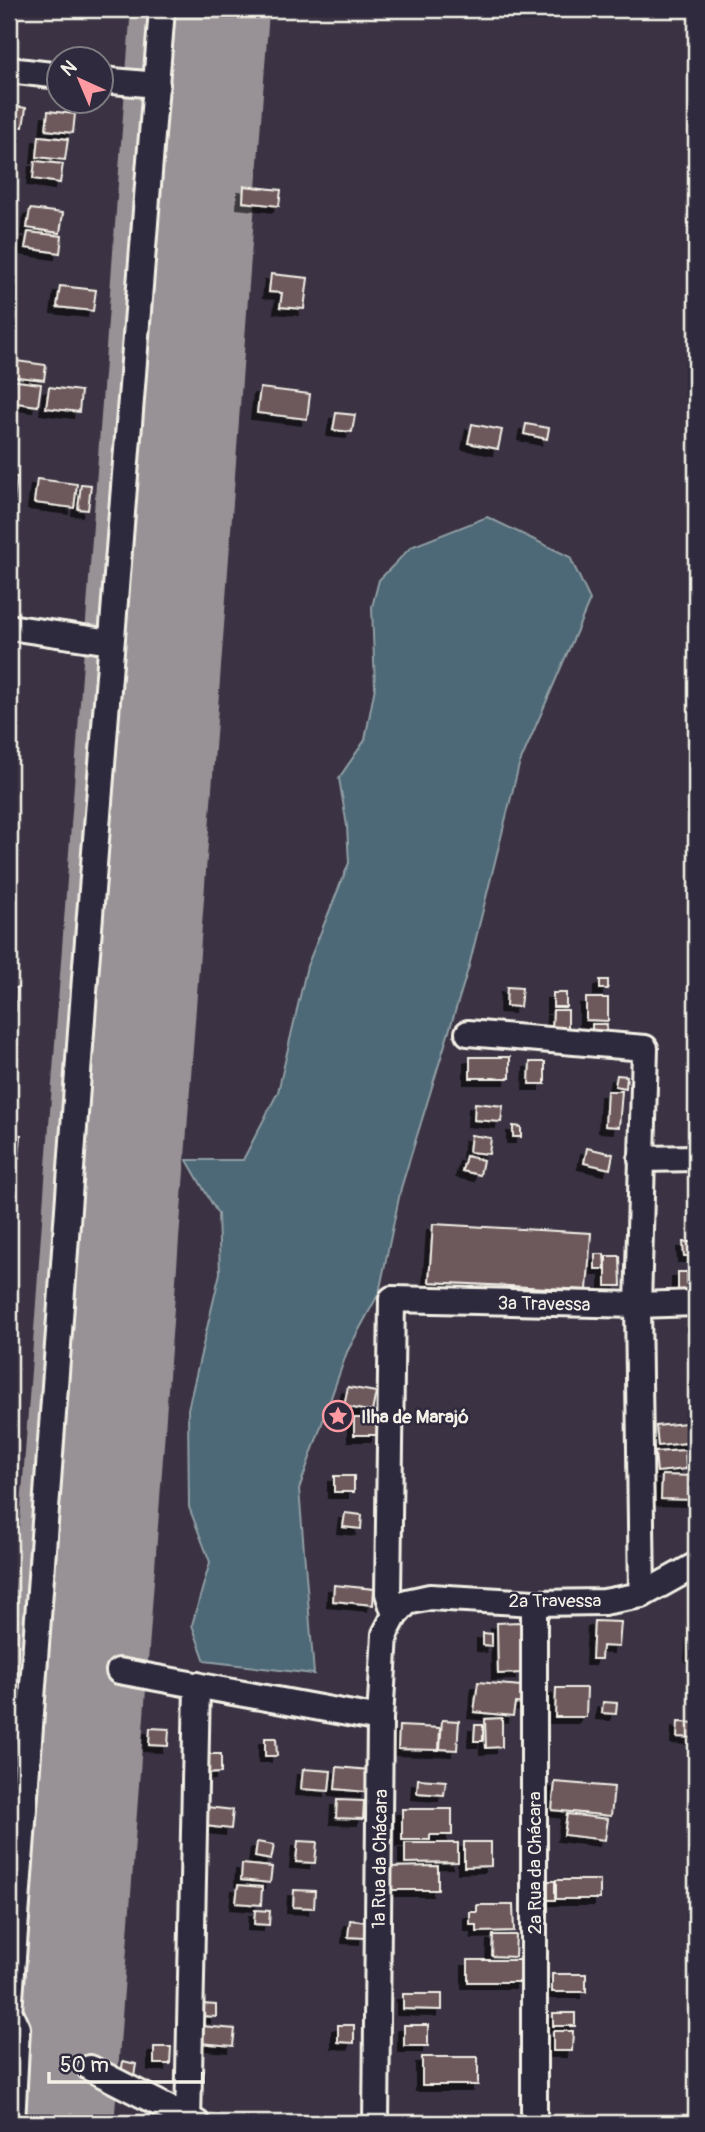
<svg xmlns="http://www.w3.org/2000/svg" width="705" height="2132" viewBox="0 0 705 2132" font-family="Pangolin,sans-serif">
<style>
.water{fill:#4d6776;stroke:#909ea4;stroke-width:2}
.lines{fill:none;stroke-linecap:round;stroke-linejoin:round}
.runway{stroke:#989296;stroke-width:138}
.building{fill:#6d585b;stroke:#f4f1e8;stroke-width:2;filter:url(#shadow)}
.street-casing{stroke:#f4f1e8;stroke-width:30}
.street{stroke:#2f2a3d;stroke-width:24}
.labels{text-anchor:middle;stroke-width:5;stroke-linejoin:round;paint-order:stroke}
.street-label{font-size:19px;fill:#f4f1e8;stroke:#2f2a3d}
.poi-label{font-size:19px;font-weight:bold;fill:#f4f1e8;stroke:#2f2a3d;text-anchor:start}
</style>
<defs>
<filter id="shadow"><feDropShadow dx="-6" dy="6" stdDeviation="0" flood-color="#0009"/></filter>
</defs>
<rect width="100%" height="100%" fill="#3b3343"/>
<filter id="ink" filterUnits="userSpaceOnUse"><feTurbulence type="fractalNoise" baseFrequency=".0143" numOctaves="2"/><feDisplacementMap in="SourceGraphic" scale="14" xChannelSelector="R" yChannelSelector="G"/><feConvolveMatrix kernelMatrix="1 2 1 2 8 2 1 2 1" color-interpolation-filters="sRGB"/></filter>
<g filter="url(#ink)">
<path class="water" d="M487,517L570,557L590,600L519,765L469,966L401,1188L379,1293L347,1352L299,1489L314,1674L205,1661L192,1625L210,1562L189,1507L188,1409L220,1273L218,1214L187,1160H243L278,1092L307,966L349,863L347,826L339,778L365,740L375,687L372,607L379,580L411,547Z"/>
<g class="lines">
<path class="runway" d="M46,2110L200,9"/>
</g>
<g class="building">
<path d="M9,105L26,108L23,127L9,126Z"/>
<path d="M48,111L75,114L73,133L46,130Z"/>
<path d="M39,136L68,139L65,160L37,157Z"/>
<path d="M9,156L16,157L13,177H9Z"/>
<path d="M35,161L63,164L60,183L33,179Z"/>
<path d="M244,186L281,190L279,206L243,202Z"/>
<path d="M9,206H16L14,224H9Z"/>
<path d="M30,209L63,213L60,233L27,228Z"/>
<path d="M28,232L62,236L60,253L25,248Z"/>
<path d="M271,274L308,278L304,309L280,307L282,293L269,292Z"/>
<path d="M60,286L96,290L93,311L57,307Z"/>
<path d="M9,360L46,365L44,380L9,376Z"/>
<path d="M9,380L41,384L38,406L9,402Z"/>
<path d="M49,387L81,391L79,412L46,408Z"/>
<path d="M260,388L310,394L307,419L257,413Z"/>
<path d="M336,413L355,415L352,432L333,430Z"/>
<path d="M472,424L502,430L498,449L468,443Z"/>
<path d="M526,424L549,428L547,439L524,434Z"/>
<path d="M9,476L17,477L14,501H9Z"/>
<path d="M37,479L77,484L74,508L34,503Z"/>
<path d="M81,484L91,485L88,510L78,509Z"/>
<rect x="600" y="980" width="8" height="9"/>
<path d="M507,987L522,988L520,1007L506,1006Z"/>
<path d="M9,988H17L16,1011H9Z"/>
<rect x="553" y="993" width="13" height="14"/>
<path d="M586,998H608V1021L586,1020Z"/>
<path d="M553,1010H568V1032H552Z"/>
<path d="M592,1024H607L606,1034L592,1033Z"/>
<rect x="470" y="1057" width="40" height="21"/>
<path d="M530,1062H545V1084H529Z"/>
<path d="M617,1075L627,1076L626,1088L615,1086Z"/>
<path d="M607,1091H622L619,1127L605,1126Z"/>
<path d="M475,1103L503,1106L501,1122L474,1120Z"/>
<path d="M513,1126L521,1127V1137H513Z"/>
<path d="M9,1134L21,1135L19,1158L9,1157Z"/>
<path d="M471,1135L491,1138L489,1154L469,1152Z"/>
<path d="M587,1148L613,1154L610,1169L584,1163Z"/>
<path d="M466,1156L483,1160L480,1175L462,1171Z"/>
<path d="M433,1224L591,1233L587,1290L429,1282Z"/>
<path d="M683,1242H696V1256H684Z"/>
<path d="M595,1254H604L605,1269H595Z"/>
<path d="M606,1256H620L621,1286H606Z"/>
<path d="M678,1272H687V1291L678,1292Z"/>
<rect x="688" y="1279" width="8" height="11"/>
<path d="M348,1387L376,1392L372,1412L344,1406Z"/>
<path d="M354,1418H378L377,1435H354Z"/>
<path d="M696,1422V1442L658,1446L656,1426Z"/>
<path d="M685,1450L686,1469L657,1472L655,1452Z"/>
<path d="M662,1475L693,1476V1500L661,1499Z"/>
<rect x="334" y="1476" width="20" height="16"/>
<path d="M345,1513L362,1515L361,1529L343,1527Z"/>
<path d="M334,1585L374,1589L373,1605L333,1601Z"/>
<path d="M695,1604H696V1657L691,1656Z"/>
<path d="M594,1621L621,1622L619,1647L602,1646L601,1659H592Z"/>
<path d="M520,1622L521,1673L498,1674L497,1623Z"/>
<path d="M483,1633L492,1634V1646L483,1645Z"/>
<path d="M478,1682L531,1687L529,1704L515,1703L513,1716L474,1712Z"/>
<path d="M556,1688H587L586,1717H555Z"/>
<path d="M603,1702L617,1703L616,1714L602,1713Z"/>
<path d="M502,1718V1747L486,1748L485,1719Z"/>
<path d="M442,1720L459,1721L457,1750L440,1749Z"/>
<path d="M678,1722L696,1723V1738L677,1737Z"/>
<path d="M475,1725H483V1741H474Z"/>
<path d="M399,1726L440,1728L439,1750L398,1749Z"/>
<path d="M150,1728L169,1729L168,1746L149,1745Z"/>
<path d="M265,1738H276L277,1756H265Z"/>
<path d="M203,1754H221V1773L203,1774Z"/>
<path d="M337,1767L369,1770L366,1792L335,1789Z"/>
<path d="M303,1769L331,1771L329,1791L301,1789Z"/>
<path d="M418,1779L446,1781L444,1795L417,1793Z"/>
<path d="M555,1782L614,1787L611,1816L552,1810Z"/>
<path d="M337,1800L364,1801L363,1819L336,1818Z"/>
<path d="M207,1807L233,1810L231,1829L205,1826Z"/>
<path d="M402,1809H452V1835H430V1840H402Z"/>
<path d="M567,1814L608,1819L605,1840L564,1835Z"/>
<path d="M298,1841L317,1842L315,1863L296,1862Z"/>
<path d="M257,1842L274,1845L271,1860L255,1857Z"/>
<path d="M464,1842H491V1866L464,1867Z"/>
<path d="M405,1843H458V1862L405,1863Z"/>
<path d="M242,1864L272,1867L270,1883L241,1880Z"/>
<path d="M438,1866V1890H386V1867Z"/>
<rect x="556" y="1880" width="44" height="19"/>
<rect x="546" y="1881" width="9" height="19"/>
<path d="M238,1885L262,1887L261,1905L236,1903Z"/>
<path d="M294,1890L315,1891L314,1908L293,1907Z"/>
<path d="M477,1905H513L514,1931L477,1932V1925H470V1912H477Z"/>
<path d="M255,1910L270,1911L269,1925L254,1924Z"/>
<path d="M350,1920L366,1922L365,1938L348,1937Z"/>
<path d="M493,1935H516L515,1957L492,1956Z"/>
<rect x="468" y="1960" width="53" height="22"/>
<rect x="552" y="1974" width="34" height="18"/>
<path d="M403,1994H442V2010L403,2009Z"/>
<path d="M202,2004L216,2005V2017L202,2016Z"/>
<rect x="553" y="2013" width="22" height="13"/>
<path d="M338,2025H354V2043L338,2042Z"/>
<rect x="404" y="2025" width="24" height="21"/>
<path d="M201,2026L235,2029L233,2046L199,2043Z"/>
<path d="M553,2031H573L572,2051H553Z"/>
<path d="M154,2047H171L170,2064H154Z"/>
<rect x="422" y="2057" width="56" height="28"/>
<path d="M123,2061L136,2064L134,2076L121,2074Z"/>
<rect x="328" y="2118" width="36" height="5"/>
</g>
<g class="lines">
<g class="street-casing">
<g id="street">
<path d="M9,70L60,76"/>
<path d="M102,80L157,85"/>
<path d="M9,627L111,642"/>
<path d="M468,1033L645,1048L638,1305L642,1595"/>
<path d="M641,1159L696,1158"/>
<path d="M534,1603V2123"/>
<path d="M395,1615L388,1593L392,1299L638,1305L696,1303"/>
<path d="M119,1671L380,1719"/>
<path d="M9,2011L17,2028L12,2123"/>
<path d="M9,2012L85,978L162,9"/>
<path d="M90,2068L197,2123"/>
<path d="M188,2123L197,1685"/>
<path d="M376,2123L380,1719L385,1634L395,1615L407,1602L430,1597L534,1603L604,1602L642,1595L696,1565"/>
</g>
</g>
<use href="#street" class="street"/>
</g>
</g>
<defs>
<g id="sight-ring" transform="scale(1.575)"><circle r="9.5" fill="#2f2a3d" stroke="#ff9aa2" stroke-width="1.5"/><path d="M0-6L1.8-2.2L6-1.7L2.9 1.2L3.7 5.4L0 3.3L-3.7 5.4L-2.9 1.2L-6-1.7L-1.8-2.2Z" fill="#ff9aa2"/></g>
</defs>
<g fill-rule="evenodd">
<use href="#sight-ring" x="338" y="1416"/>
</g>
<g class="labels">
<g class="street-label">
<text transform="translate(544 1303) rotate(1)" y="7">3ª Travessa</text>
<text x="555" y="1607">2ª Travessa</text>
<text transform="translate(379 1859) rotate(-89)" y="7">1ª Rua da Chácara</text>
<text transform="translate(534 1863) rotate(-90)" y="7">2ª Rua da Chácara</text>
</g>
<g class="poi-label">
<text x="361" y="1423">Ilha de Marajó</text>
</g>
</g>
<rect width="705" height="2132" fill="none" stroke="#2f2a3d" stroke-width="35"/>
<rect x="18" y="18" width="670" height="2097" fill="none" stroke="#f4f1e8" stroke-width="2.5" filter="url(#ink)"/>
<g transform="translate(80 80) rotate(316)"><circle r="33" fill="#2f2a3d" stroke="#7e7a81" stroke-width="2"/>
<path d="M0-5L12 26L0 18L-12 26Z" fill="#ff9aa2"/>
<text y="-10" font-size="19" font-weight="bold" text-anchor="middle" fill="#f4f1e8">N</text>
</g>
<path d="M49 2072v10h154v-10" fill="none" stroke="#f4f1e8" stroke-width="3.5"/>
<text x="60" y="2072" font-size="21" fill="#f4f1e8" stroke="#2f2a3d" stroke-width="5" paint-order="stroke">50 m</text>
</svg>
